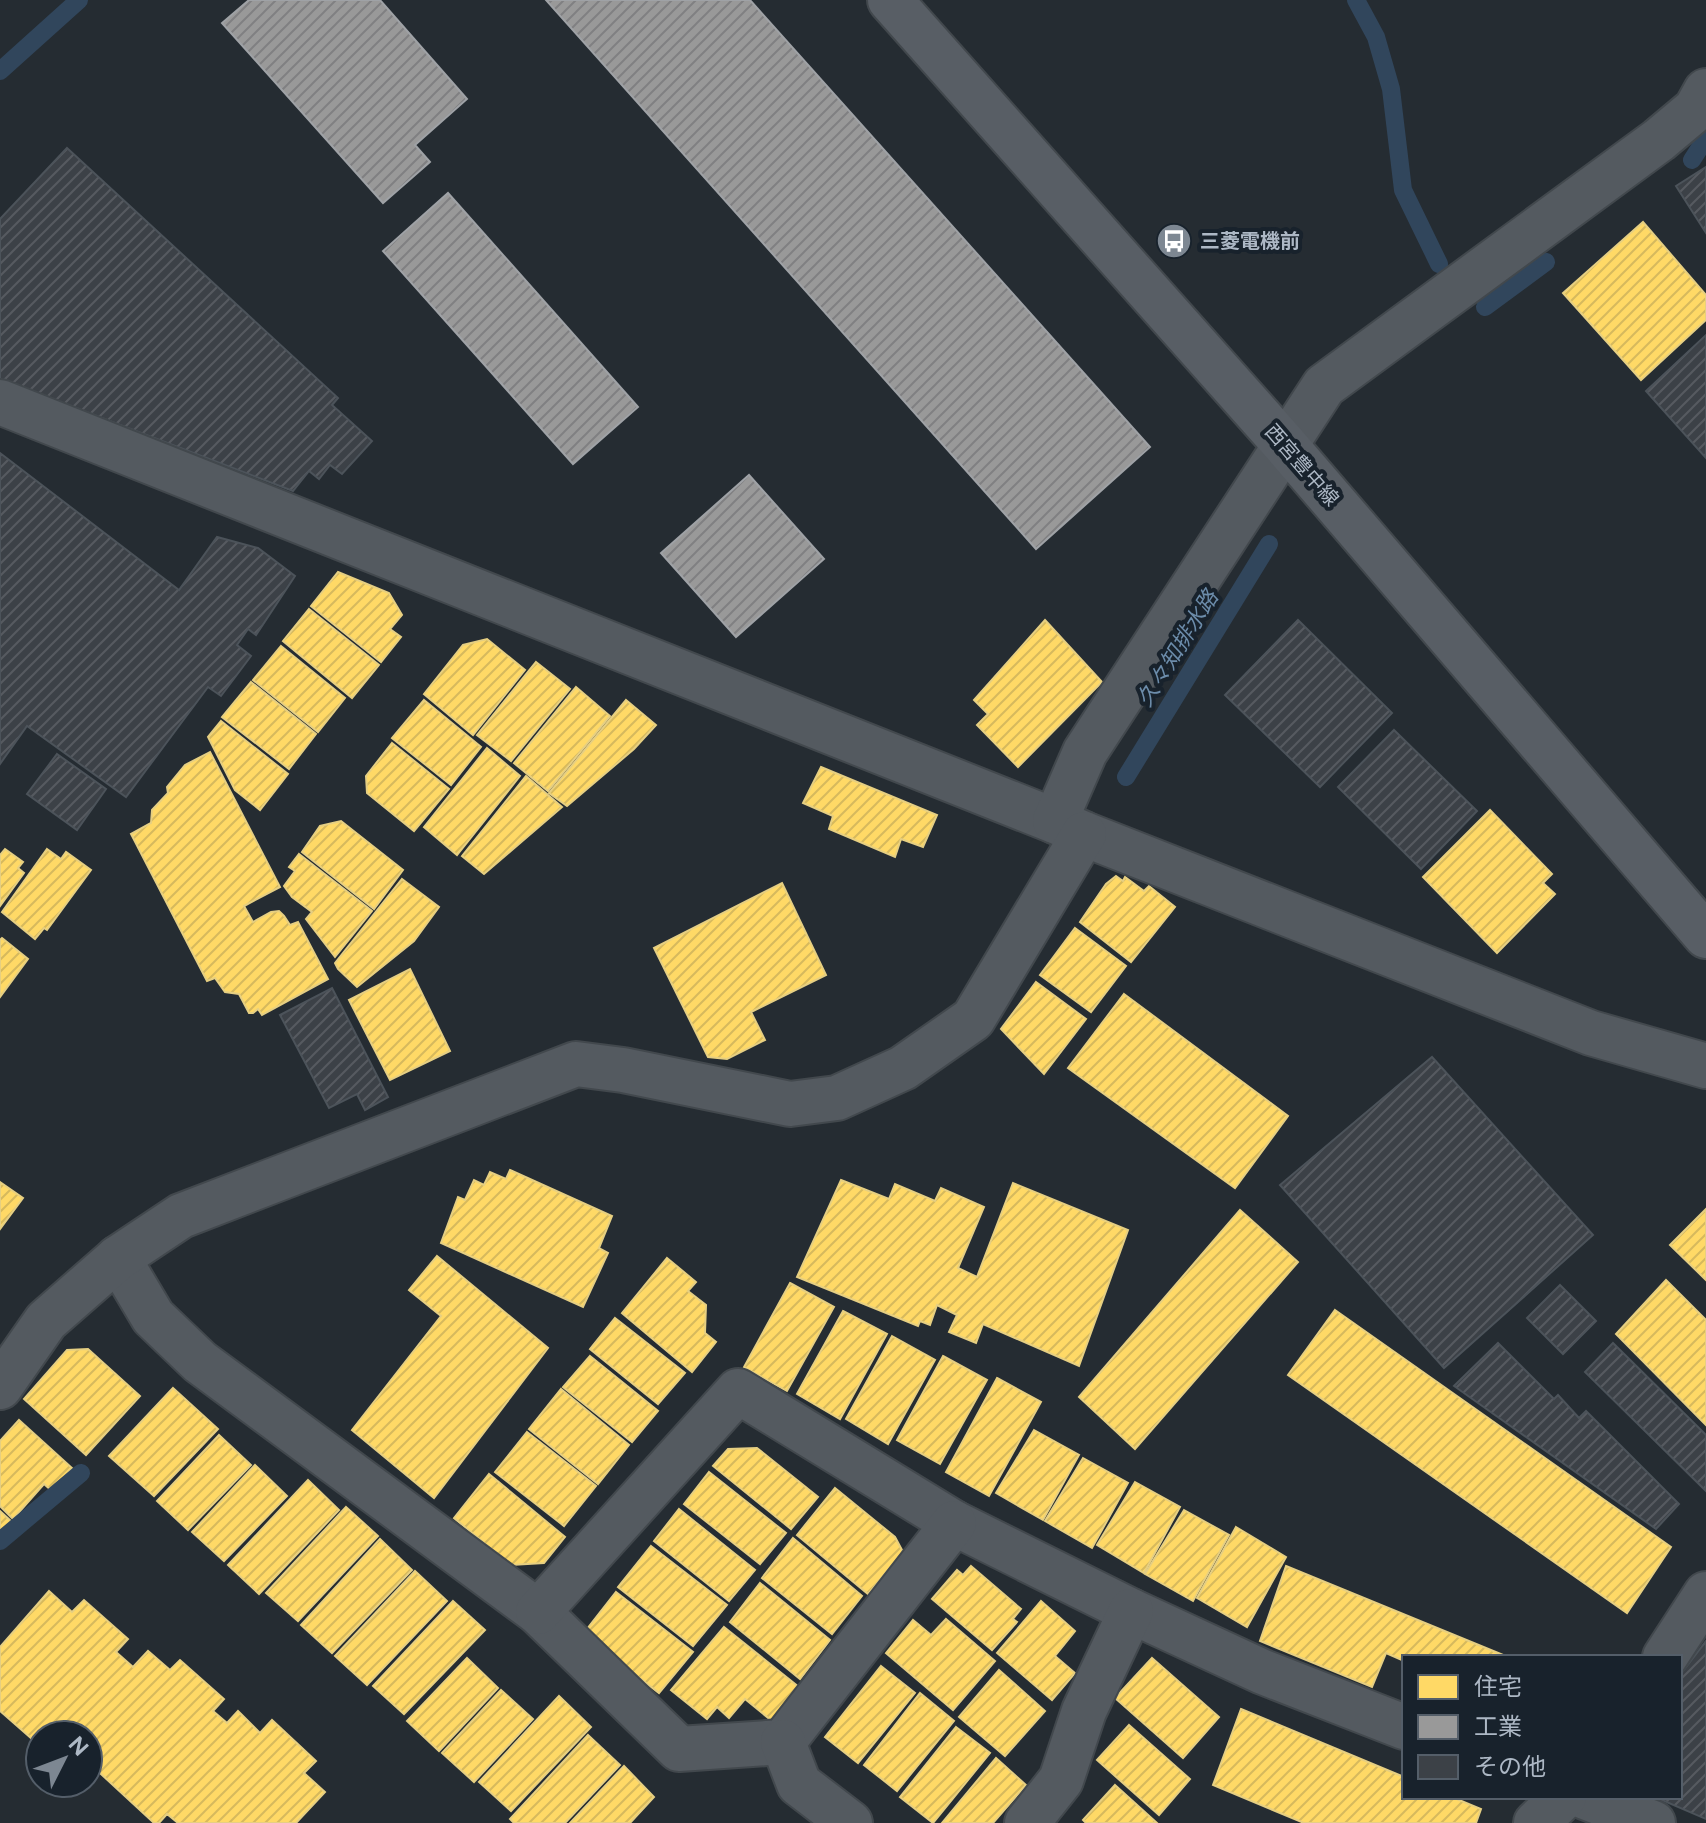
<svg xmlns="http://www.w3.org/2000/svg" width="1706" height="1823" viewBox="0 0 1706 1823" font-family="Figtree,'Noto Sans JP',sans-serif">
<style>
.homes{fill:url(#homes-hatch);stroke:#e6cf82;stroke-width:2}
.industry{fill:url(#industry-hatch);stroke:#9fa2a6;stroke-width:2}
.lines{fill:none;stroke-linecap:round;stroke-linejoin:round}
.stream{stroke:#31465c;stroke-width:18}
.building{fill:url(#building-hatch);stroke:#4c535a;stroke-width:2}
.street-casing{stroke:#42484d;stroke-width:48}
.secondary-casing{stroke:#42484d;stroke-width:48}
.street{stroke:#545a60;stroke-width:44}
.secondary{stroke:#585e65;stroke-width:44}
.labels{text-anchor:middle;stroke-width:8;stroke-linejoin:round;paint-order:stroke}
.poi-label{font-size:20px;font-weight:bold;fill:#adb8c5;stroke:#18222c;text-anchor:start}
.street-label{font-size:20px;fill:#adb8c5;stroke:#18222c}
.water-label{font-size:22px;font-style:italic;fill:#6c8caa;stroke:#18222c}
</style>
<defs>
<pattern id="homes-hatch" width="6" height="6" patternUnits="userSpaceOnUse" patternTransform="scale(2)"><rect width="6" height="6" fill="#ffd966"/><path d="M-1 1l2-2M0 6l6-6M5 7l2-2" fill="none" stroke="#d6b95d"/></pattern>
<pattern id="industry-hatch" width="6" height="6" patternUnits="userSpaceOnUse" patternTransform="scale(2)"><rect width="6" height="6" fill="#999"/><path d="M-1 1l2-2M0 6l6-6M5 7l2-2" fill="none" stroke="#808082"/></pattern>
<pattern id="building-hatch" width="6" height="6" patternUnits="userSpaceOnUse" patternTransform="scale(2)"><rect width="6" height="6" fill="#3c4147"/><path d="M-1 1l2-2M0 6l6-6M5 7l2-2" fill="none" stroke="#565a60"/></pattern>
</defs>
<rect width="100%" height="100%" fill="#252c32"/>
<g class="homes">
<path d="M1643,222L1706,295V320L1641,380L1563,293Z"/>
<path d="M338,572L389,593L402,615L390,629L401,637L381,662L311,606Z"/>
<path d="M309,609L379,665L352,698L283,641Z"/>
<path d="M1045,620L1102,682L1018,767L977,725L988,714L974,700Z"/>
<path d="M487,639L525,670L473,735L424,694L463,645Z"/>
<path d="M281,646L345,698L318,732L253,680Z"/>
<path d="M536,662L570,689L511,761L477,735Z"/>
<path d="M251,682L316,734L289,769L222,717Z"/>
<path d="M576,687L610,716L548,791L514,763Z"/>
<path d="M424,700L481,747L451,785L392,738Z"/>
<path d="M626,700L656,725L634,749L567,806L549,793Z"/>
<path d="M221,721L288,774L260,810L235,790L208,737Z"/>
<path d="M392,743L449,789L414,831L367,793L366,776Z"/>
<path d="M487,748L520,776L457,855L424,827Z"/>
<path d="M210,752L280,887L244,906L253,922L271,912L279,911L284,916L290,925L298,922L328,979L262,1015L258,1009L253,1013H249L239,994L225,992L215,978L207,981L131,834L151,823L152,810L168,793L167,787L185,765Z"/>
<path d="M821,767L937,815L923,847L901,839L895,857L829,829L833,816L803,803Z"/>
<path d="M526,776L562,807L484,874L462,856Z"/>
<path d="M1490,810L1552,874L1543,883L1555,894L1497,953L1423,877Z"/>
<path d="M341,821L403,870L374,909L302,852L320,826Z"/>
<path d="M5,849L23,862L18,868L24,873L0,906V855Z"/>
<path d="M47,849L61,859L66,852L91,870L47,930L44,928L35,939L2,912Z"/>
<path d="M299,854L372,911L335,957L306,919L312,912L292,897L284,886L295,871L289,867Z"/>
<path d="M1116,876L1123,881L1125,877L1144,891L1149,886L1175,907L1131,962L1080,922L1106,884Z"/>
<path d="M402,879L439,907L414,941L357,987L338,969L335,963Z"/>
<path d="M782,883L826,975L751,1012L765,1040L727,1059L708,1057L654,948Z"/>
<path d="M1075,928L1126,966L1091,1012L1040,975Z"/>
<path d="M2,938L28,959L0,997V940Z"/>
<path d="M410,969L450,1051L390,1080L349,1000Z"/>
<path d="M1036,982L1086,1019L1044,1074L1001,1029Z"/>
<path d="M1124,994L1288,1116L1235,1188L1068,1068Z"/>
<path d="M510,1170L612,1216L599,1248L608,1253L583,1307L441,1243L458,1197L465,1200L474,1180L484,1185L490,1172L506,1179Z"/>
<path d="M841,1180L889,1199L895,1184L935,1201L941,1188L984,1207L958,1268L977,1277L1013,1183L1128,1230L1079,1366L983,1324L976,1343L949,1332L957,1315L937,1305L930,1325L920,1321L918,1326L797,1277Z"/>
<path d="M0,1182L23,1198L0,1229Z"/>
<path d="M1706,1209V1280L1670,1245Z"/>
<path d="M1240,1210L1298,1262L1135,1449L1079,1397Z"/>
<path d="M437,1256L548,1348L434,1498L352,1430L441,1316L409,1290Z"/>
<path d="M667,1258L696,1282L688,1291L706,1305L705,1333L716,1342L692,1372L622,1313Z"/>
<path d="M1666,1280L1706,1320V1425L1616,1334Z"/>
<path d="M790,1283L834,1307L787,1391L744,1367Z"/>
<path d="M1335,1310L1671,1547L1627,1613L1288,1375Z"/>
<path d="M843,1311L887,1334L840,1419L797,1394Z"/>
<path d="M615,1318L685,1373L658,1404L590,1349Z"/>
<path d="M892,1336L935,1360L888,1444L846,1419Z"/>
<path d="M88,1349L140,1396L86,1455L24,1399L67,1350Z"/>
<path d="M590,1356L658,1411L632,1442L563,1387Z"/>
<path d="M943,1356L987,1380L940,1464L897,1440Z"/>
<path d="M997,1378L1041,1402L989,1496L946,1472Z"/>
<path d="M173,1388L218,1429L154,1496L109,1456Z"/>
<path d="M561,1389L629,1445L598,1484L529,1429Z"/>
<path d="M19,1420L72,1468L52,1491L44,1484L13,1519L0,1506V1441Z"/>
<path d="M1034,1430L1079,1455L1043,1520L996,1493Z"/>
<path d="M527,1432L596,1486L564,1526L495,1472Z"/>
<path d="M219,1435L251,1465L188,1530L157,1501Z"/>
<path d="M757,1448L818,1497L791,1529L713,1466L728,1449Z"/>
<path d="M1083,1458L1128,1483L1092,1548L1045,1521Z"/>
<path d="M255,1465L287,1496L224,1561L192,1532Z"/>
<path d="M709,1472L786,1533L760,1564L684,1504Z"/>
<path d="M489,1474L565,1537L544,1563L511,1565L454,1518Z"/>
<path d="M308,1480L339,1510L259,1594L228,1565Z"/>
<path d="M1135,1482L1180,1507L1144,1573L1097,1545Z"/>
<path d="M835,1488L895,1537L903,1552L868,1594L797,1535Z"/>
<path d="M346,1507L378,1536L298,1621L266,1593Z"/>
<path d="M679,1509L755,1570L729,1601L654,1541Z"/>
<path d="M1184,1510L1229,1535L1193,1601L1145,1574Z"/>
<path d="M0,1511L12,1522L0,1532Z"/>
<path d="M1236,1527L1286,1557L1247,1627L1197,1598Z"/>
<path d="M793,1538L862,1596L832,1634L762,1578Z"/>
<path d="M380,1539L412,1570L332,1653L301,1625Z"/>
<path d="M651,1546L727,1605L693,1646L618,1587Z"/>
<path d="M971,1566L1021,1609L1013,1619L1017,1622L992,1650L932,1599L957,1570L963,1575Z"/>
<path d="M1286,1566L1508,1657H1404V1661L1386,1653L1372,1687L1260,1641Z"/>
<path d="M415,1571L447,1601L367,1685L335,1656Z"/>
<path d="M760,1583L830,1640L800,1679L730,1622Z"/>
<path d="M49,1591L72,1612L84,1600L128,1639L116,1652L133,1667L148,1651L170,1670L180,1660L224,1699L213,1711L227,1723L238,1711L260,1733L272,1720L316,1761L304,1773L325,1792L296,1823H178L167,1814L159,1823H154L88,1762V1735H40V1746L0,1711V1647Z"/>
<path d="M616,1592L693,1652L659,1693L583,1634Z"/>
<path d="M453,1601L485,1630L404,1714L373,1686Z"/>
<path d="M1041,1601L1075,1631L1055,1656L1075,1673L1052,1700L997,1653Z"/>
<path d="M946,1619L995,1661L953,1710L886,1653L913,1620L931,1635Z"/>
<path d="M724,1627L800,1688L772,1721L745,1699L729,1718L717,1707L707,1719L671,1690Z"/>
<path d="M467,1658L498,1688L439,1751L407,1721Z"/>
<path d="M1152,1658L1219,1717L1183,1758L1115,1698Z"/>
<path d="M881,1666L915,1693L858,1763L825,1737Z"/>
<path d="M999,1670L1045,1711L1005,1756L959,1717Z"/>
<path d="M501,1690L533,1719L474,1782L442,1753Z"/>
<path d="M920,1693L954,1721L897,1791L864,1765Z"/>
<path d="M559,1696L591,1727L511,1811L479,1782Z"/>
<path d="M1241,1709L1404,1777V1797H1452L1481,1809L1476,1823H1304L1213,1785Z"/>
<path d="M1129,1725L1190,1779L1159,1815L1097,1760Z"/>
<path d="M956,1727L990,1753L933,1823L900,1797Z"/>
<path d="M588,1735L620,1765L565,1823H514L510,1819Z"/>
<path d="M996,1758L1026,1785L993,1823H942Z"/>
<path d="M624,1766L654,1797L630,1823H570Z"/>
<path d="M1115,1785L1157,1823H1086L1083,1820Z"/>
</g>
<g class="industry">
<path d="M249,0H380L467,99L415,145L430,162L383,203L222,23Z"/>
<path d="M546,0H750L1150,447L1036,549Z"/>
<path d="M448,193L638,407L573,464L383,251Z"/>
<path d="M749,475L824,559L736,637L661,553Z"/>
</g>
<g class="lines">
<g class="stream">
<path d="M1356,0L1376,37L1391,89L1403,190L1439,264"/>
<path d="M0,71L79,0"/>
<path d="M1692,160L1706,138"/>
<path d="M1485,307L1546,262"/>
<path d="M1126,777L1269,544"/>
<path d="M0,1541L81,1473"/>
</g>
</g>
<g class="building">
<path d="M67,148L338,398L332,405L372,441L342,474L330,465L319,479L309,471L293,491L0,379V219Z"/>
<path d="M1706,167V233L1676,186Z"/>
<path d="M1706,335V458L1646,391Z"/>
<path d="M0,453L179,590L217,537L258,548L295,576L256,635L248,629L237,645L251,656L221,696L208,687L126,797L27,726L0,764Z"/>
<path d="M1298,620L1392,713L1320,787L1225,695Z"/>
<path d="M1394,730L1477,811L1421,869L1338,787Z"/>
<path d="M57,754L106,789L77,830L27,794Z"/>
<path d="M332,988L388,1097L365,1110L357,1094L329,1108L280,1015Z"/>
<path d="M1432,1057L1593,1235L1444,1368L1280,1185Z"/>
<path d="M1560,1285L1596,1321L1563,1354L1527,1318Z"/>
<path d="M1498,1343L1554,1399L1558,1395L1579,1418L1586,1411L1679,1504L1656,1529L1454,1386Z"/>
<path d="M1613,1343L1706,1435V1491L1585,1372Z"/>
<path d="M1706,1641V1819L1655,1797H1680V1675Z"/>
</g>
<g class="lines">
<g class="street-casing">
<g id="street">
<path d="M0,402L1055,821L1084,834L1591,1033L1706,1066"/>
<path d="M1055,821L1085,752L1324,386L1659,140L1696,109L1706,91"/>
<path d="M118,1258L153,1317L200,1362L538,1612L679,1749L783,1742"/>
<path d="M0,1387L46,1321L118,1258L181,1216L576,1064L623,1070L790,1104L837,1098L903,1068L973,1019L1084,834"/>
<path d="M538,1612L738,1391L954,1523L1131,1611L1263,1672L1404,1727"/>
<path d="M1665,1657L1706,1594"/>
<path d="M783,1742L954,1523"/>
<path d="M783,1742L799,1784L850,1823"/>
<path d="M1585,1797L1653,1823"/>
<path d="M1027,1823L1061,1780L1084,1711L1131,1611"/>
<path d="M1536,1823L1564,1797"/>
</g>
</g>
<g class="secondary-casing">
<path id="secondary" d="M890,0L1286,446L1706,936"/>
</g>
<use href="#street" class="street"/>
<use href="#secondary" class="secondary"/>
</g>
<defs>
<g id="bus-disc" transform="scale(1.8)"><circle r="9.5" fill="#7d8792" stroke="#18222c"/><path d="M-5-6H5V4H4V6H2V4H-2V6H-4V4H-5ZM-3.5-4V0h7V-4ZM-3.5 1.2v1.5H-2V1.2ZM2 1.2v1.5H3.5V1.2Z" fill="#fff"/></g>
</defs>
<g fill-rule="evenodd">
<use href="#bus-disc" x="1174" y="241"/>
</g>
<g class="labels">
<g class="poi-label">
<text x="1200" y="248">三菱電機前</text>
</g>
<g class="street-label">
<text transform="translate(1302 465) rotate(49)" y="7">西宮豊中線</text>
</g>
<g class="water-label">
<text transform="translate(1177 648) rotate(-58)" y="8">久々知排水路</text>
</g>
</g>
<rect x="1402" y="1655" width="280" height="144" fill="#18222c" stroke="#545e69" stroke-width="2"/>
<rect x="1418" y="1675" width="40" height="24" fill="#ffd966" stroke="#545e69" stroke-width="2"/>
<text x="1474" y="1695" font-size="24" fill="#adb8c5">住宅</text>
<rect x="1418" y="1715" width="40" height="24" fill="#999999" stroke="#545e69" stroke-width="2"/>
<text x="1474" y="1735" font-size="24" fill="#adb8c5">工業</text>
<rect x="1418" y="1755" width="40" height="24" fill="#3c4147" stroke="#545e69" stroke-width="2"/>
<text x="1474" y="1775" font-size="24" fill="#adb8c5">その他</text>
<g transform="translate(64 1759) rotate(48)"><circle r="38" fill="#18222c" stroke="#545e69" stroke-width="2"/>
<path d="M0-6L14 30L0 20L-14 30Z" fill="#7d8792"/>
<text y="-12" font-size="22" font-weight="bold" text-anchor="middle" fill="#adb8c5">N</text>
</g>
</svg>
